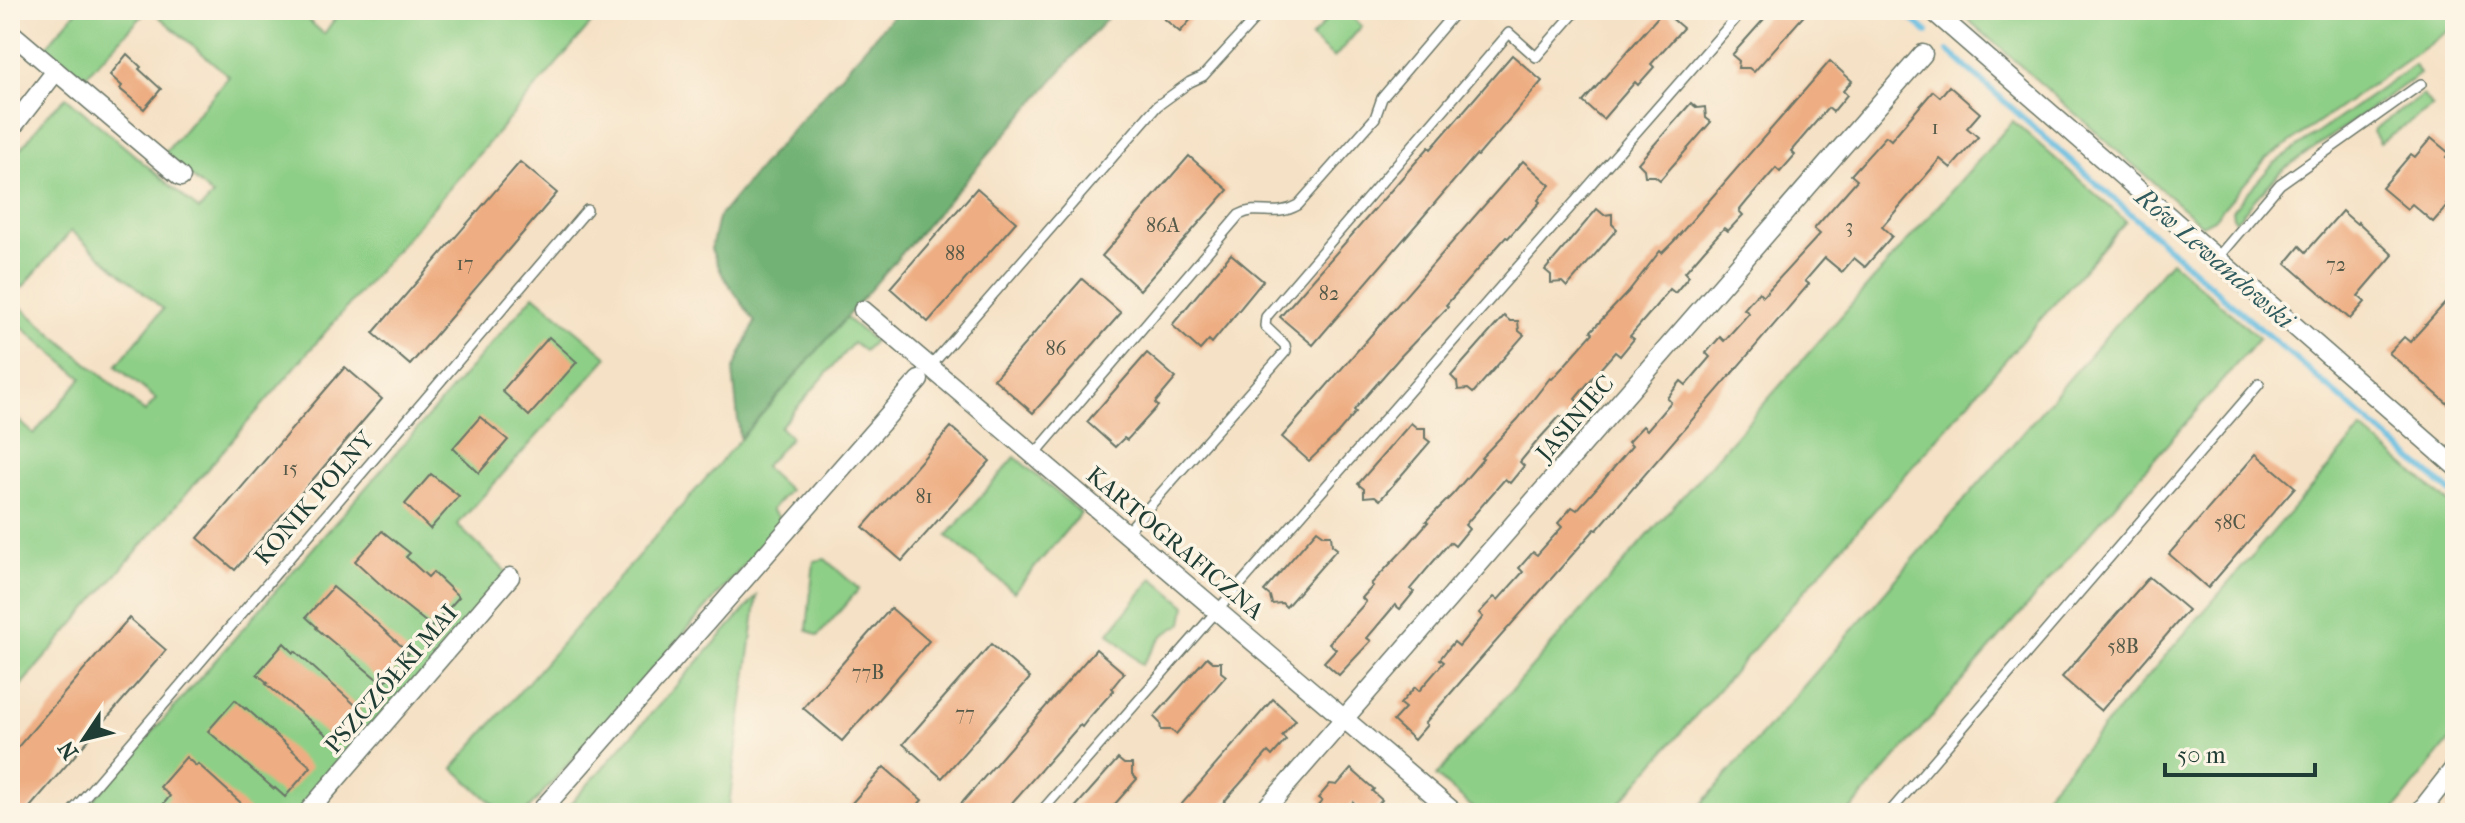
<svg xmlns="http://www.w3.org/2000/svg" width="2465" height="823" viewBox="0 0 2465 823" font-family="'IM FELL French Canon',serif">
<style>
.green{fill:#8ecf87;stroke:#56865e;stroke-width:2}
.forest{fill:#72b274;stroke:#487854;stroke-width:2}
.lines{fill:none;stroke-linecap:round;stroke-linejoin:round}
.stream{stroke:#62bbe0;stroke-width:6}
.building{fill:#eead82}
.lane-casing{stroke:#6a7667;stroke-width:12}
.street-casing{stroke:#6a7667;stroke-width:21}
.lane{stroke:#fff;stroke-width:9}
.street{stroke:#fff;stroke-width:18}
.labels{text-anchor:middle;stroke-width:7;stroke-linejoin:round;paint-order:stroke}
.number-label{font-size:20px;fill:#535948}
.street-label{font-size:24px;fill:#1f3d34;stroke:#fcf5e5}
.water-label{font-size:26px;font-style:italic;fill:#305c5f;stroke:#fcf5e5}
</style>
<rect width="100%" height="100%" fill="#fcf5e5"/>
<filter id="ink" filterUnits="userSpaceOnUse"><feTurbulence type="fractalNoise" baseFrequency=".0125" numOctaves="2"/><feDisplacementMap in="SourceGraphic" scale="16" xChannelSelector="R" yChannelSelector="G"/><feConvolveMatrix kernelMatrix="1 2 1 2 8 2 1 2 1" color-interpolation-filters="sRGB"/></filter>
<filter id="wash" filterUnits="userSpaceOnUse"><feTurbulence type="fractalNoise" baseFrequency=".006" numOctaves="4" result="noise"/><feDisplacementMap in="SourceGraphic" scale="32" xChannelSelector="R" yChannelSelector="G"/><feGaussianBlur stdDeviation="1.8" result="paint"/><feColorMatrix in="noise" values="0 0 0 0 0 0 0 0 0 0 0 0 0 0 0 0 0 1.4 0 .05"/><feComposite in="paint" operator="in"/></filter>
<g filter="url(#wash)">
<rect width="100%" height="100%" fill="#f5e1c5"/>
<g class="green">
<path d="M77,10H148L80,82L45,48Z"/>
<path d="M151,10H297L324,34L341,10H603L10,698V413L34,434L82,378L10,317V298L145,412L156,399L116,366L163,309L71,231L22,288L10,277V163L48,114L66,97L199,210L213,196L165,153L229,76Z"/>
<path d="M1335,10H1343L1362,26L1334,58L1311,38Z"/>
<path d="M1957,10H2455V26L2265,160L2214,219L2202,225Z"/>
<path d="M2415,65L2420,74L2280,172L2236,220L2233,217L2232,210L2273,164Z"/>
<path d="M2423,95L2432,107L2380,143L2373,132L2374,129Z"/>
<path d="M2013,121L2126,221L1611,813H1479L1436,776Z"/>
<path d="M2171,261L2259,338L1848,813H1694Z"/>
<path d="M534,295L608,357L457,525L514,579L314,813H82Z"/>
<path d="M846,318L874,341L864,351L853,343L780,427L791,437L764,467L789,490L771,510L783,521L525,813H503L453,768Z"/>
<path d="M2362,429L2455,508V734L2392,813H2029Z"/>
<path d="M1015,457L1081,513L1014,592L947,536Z"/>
<path d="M825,559L859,589L818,636L807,630L814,561Z"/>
<path d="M1153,578L1186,606L1183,623L1162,636L1142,665L1109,633Z"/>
<path d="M757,596L728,813H562Z"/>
</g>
<path class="forest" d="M898,10H1114L740,439L733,371L755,322L722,274L711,249L718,218L765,161Z"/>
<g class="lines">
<g class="stream">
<path d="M1901,10L1927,32"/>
<path d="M1948,51L2235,307L2455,496"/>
</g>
</g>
<g id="blocks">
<g class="building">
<path d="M1154,10H1199L1180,32Z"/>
<path d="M1772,10H1809L1754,72L1749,68H1738L1739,61L1732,55Z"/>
<path d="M1663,11L1683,28L1651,64L1654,67L1638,85L1635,82L1603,119L1583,102Z"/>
<path d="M127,54L141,67L139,69L161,89L144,109L120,89L122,86L110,75Z"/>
<path d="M1512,55L1542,81L1478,156L1476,155L1313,345L1280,317L1429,147L1431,149Z"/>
<path d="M1830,61L1852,81L1843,91L1847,95L1833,112L1828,108L1809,130L1791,151L1795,155L1780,172L1776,168L1748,200L1739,211L1743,215L1728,231L1724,228L1705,249L1685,272L1689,276L1675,293L1670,289L1650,313L1630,336L1634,339L1620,356L1615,352L1594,376L1575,399L1579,403L1565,419L1560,416L1539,439L1520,462L1524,466L1510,483L1505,479L1465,525L1469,529L1455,546L1450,542L1410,589L1414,592L1400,609L1395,605L1367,638L1371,641L1339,675L1324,662L1336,649L1329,643L1366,602L1362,598L1373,586L1371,584L1408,545L1428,522L1426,521L1453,494L1483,459L1481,458L1518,419L1550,378L1552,379L1563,367L1593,333L1591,331L1628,292L1660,251L1662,253L1674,241Z"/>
<path d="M1949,86L1980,113L1967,128L1978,137L1951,168L1940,159L1882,227L1892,236L1865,267L1854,258L1842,272L1825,258L1805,281L1809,284L1597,530L1595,529L1470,671L1425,723L1427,725L1414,740L1393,721L1405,708L1400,704L1415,687L1419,691L1444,662L1440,659L1447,650L1454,642L1459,646L1483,617L1479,613L1494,597L1498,600L1523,572L1519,568L1533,552L1537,555L1562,527L1558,523L1572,507L1577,510L1601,483L1632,446L1628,442L1643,426L1647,430L1671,402L1667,398L1681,381L1686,385L1710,357L1706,353L1720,337L1724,341L1749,313L1744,309L1759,292L1763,296L1820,234L1814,229L1857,180L1851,175L1886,136L1891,140L1933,91L1940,97Z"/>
<path d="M1691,103L1697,108L1705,107L1706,118L1711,122L1660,180L1655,176H1645L1644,169L1638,163Z"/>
<path d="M2431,138L2449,153L2446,157L2455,164V183L2446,193L2451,198L2446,204L2448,205L2433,222L2412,204L2407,209L2382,188L2411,154L2415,157Z"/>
<path d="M1189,156L1228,190L1140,290L1102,256Z"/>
<path d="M1523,161L1550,185L1538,200L1540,202L1508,238L1506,237L1454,296L1446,305L1448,307L1401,356L1354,410L1356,412L1338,433L1309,461L1282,437Z"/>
<path d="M520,162L557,193L410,365L373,333Z"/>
<path d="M977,188L1016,222L928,322L890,288Z"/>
<path d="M1597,209L1604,215L1612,214V224L1617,229L1567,287L1562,282L1551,283V275L1545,270Z"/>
<path d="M2342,211L2357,224L2358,222L2393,255L2358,296L2365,302L2350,319L2286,263L2300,246L2306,252Z"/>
<path d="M1231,254L1263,281L1212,343L1209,340L1200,350L1172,325Z"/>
<path d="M1082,279L1121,313L1033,413L994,379Z"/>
<path d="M2446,302L2455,309V410L2389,353L2404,337L2410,342Z"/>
<path d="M1504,316L1510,321H1518L1519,331L1524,335L1473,393L1468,389L1458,390L1457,382L1451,376Z"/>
<path d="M549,337L577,362L529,416L502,391Z"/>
<path d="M1147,353L1176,378L1155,403L1158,406L1127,440L1124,438L1115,447L1087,422Z"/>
<path d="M345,367L382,399L235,570L198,538Z"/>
<path d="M480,417L508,440L479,473L453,448Z"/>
<path d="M1411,423L1417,428H1425V438L1430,442L1380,500L1375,496L1364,497V489L1358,484Z"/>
<path d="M951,427L990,461L902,561L863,527Z"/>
<path d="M2256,454L2295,487L2208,588L2169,554Z"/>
<path d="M431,474L459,496L430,529L405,504Z"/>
<path d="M1317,530L1324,535H1331L1332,545L1337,549L1286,607L1282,603L1272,604L1270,596L1264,591Z"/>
<path d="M382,531L410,553L406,557L428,577L433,572L459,597L432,627L392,595L355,561Z"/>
<path d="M2149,577L2188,610L2101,711L2062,677Z"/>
<path d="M333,587L372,619L409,653L383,684L316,628L317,627L306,617Z"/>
<path d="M891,608L929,641L842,741L803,708Z"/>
<path d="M129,618L166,650L25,813H10V756Z"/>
<path d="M284,643L294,653L295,651L361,710L334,741L266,684L268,683L257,674Z"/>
<path d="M991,644L1030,678L942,778L903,744Z"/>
<path d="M1096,649L1124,673L1112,688L1114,690L1089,718L1082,727L1080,725L1003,813H953Z"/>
<path d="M1207,657L1213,662H1221V672L1226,676L1176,734L1171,730H1161L1160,723L1154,717Z"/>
<path d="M1273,699L1296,720L1282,736L1286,740L1272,756L1268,752L1223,803L1234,813H1174Z"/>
<path d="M235,700L245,709L246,708L311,767L285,797L275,788L274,789L208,731Z"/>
<path d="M186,757L196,766L198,764L252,813H197L190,807L184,813H156L170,796L160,787Z"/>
<path d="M1118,759L1124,764H1132V774L1137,779L1107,813H1070Z"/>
<path d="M884,767L922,800L911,813H843Z"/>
<path d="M1351,769L1374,789L1372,791L1382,800L1371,813H1366L1353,802L1344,813H1312L1322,801L1318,798L1330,784L1337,785Z"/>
</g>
</g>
</g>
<g filter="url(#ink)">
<use href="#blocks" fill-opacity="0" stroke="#6a7667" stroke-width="2"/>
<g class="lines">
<g class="lane-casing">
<g id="lane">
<path d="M2217,258L2280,184L2421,84"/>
<path d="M929,368L1157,106L1190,82L1203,76L1263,10"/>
<path d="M1034,455L1239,215C1260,204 1273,219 1298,205L1375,118L1382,98L1457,10"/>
<path d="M1126,533L1286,351L1285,345L1265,326L1266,317L1509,33L1536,57L1577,10"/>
<path d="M71,813L587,210"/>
<path d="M1040,813L1743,10"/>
<path d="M1889,813L2259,384"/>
</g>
</g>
<g class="street-casing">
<g id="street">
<path d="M1932,10L2455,466"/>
<path d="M10,32L181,177"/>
<path d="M10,130L56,71"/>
<path d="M863,310L1455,813"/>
<path d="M307,813L510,577"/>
<path d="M539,813L919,380"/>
<path d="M1262,813L1923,54"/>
<path d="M2419,813L2455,767"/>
</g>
</g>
<use href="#lane" class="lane"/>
<use href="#street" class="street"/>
</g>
</g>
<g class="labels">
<g class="number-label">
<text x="1935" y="134">1</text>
<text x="1163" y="232">86A</text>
<text x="1849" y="233">3</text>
<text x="955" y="260">88</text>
<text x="465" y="270">17</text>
<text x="2336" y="271">72</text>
<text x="1329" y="300">82</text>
<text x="1056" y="355">86</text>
<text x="290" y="475">15</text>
<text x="924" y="503">81</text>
<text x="2230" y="529">58C</text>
<text x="2123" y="653">58B</text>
<text x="868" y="679">77B</text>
<text x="965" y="720">77</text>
</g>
<g class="street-label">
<text transform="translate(1575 418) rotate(-49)" y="8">JASINIEC</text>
<text transform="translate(314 498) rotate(-49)" y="8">KONIK POLNY</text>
<text transform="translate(1175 543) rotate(40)" y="8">KARTOGRAFICZNA</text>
<text transform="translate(391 679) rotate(-49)" y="8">PSZCZÓŁKI MAI</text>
</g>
<g class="water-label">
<text transform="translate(2215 258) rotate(41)" y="9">Rów Lewandowski</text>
</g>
</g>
<rect width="2465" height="823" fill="none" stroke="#fcf5e5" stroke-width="40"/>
<g transform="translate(84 739) rotate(235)" stroke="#fcf5e5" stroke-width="6" paint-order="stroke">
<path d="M0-6L14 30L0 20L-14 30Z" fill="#1f3d34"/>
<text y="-12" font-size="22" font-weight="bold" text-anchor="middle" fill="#1f3d34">N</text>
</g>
<path d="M2165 763v12h150v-12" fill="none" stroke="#1f3d34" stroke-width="4"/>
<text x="2177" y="763" font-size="24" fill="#1f3d34" stroke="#fcf5e5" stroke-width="6" paint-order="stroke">50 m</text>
</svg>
